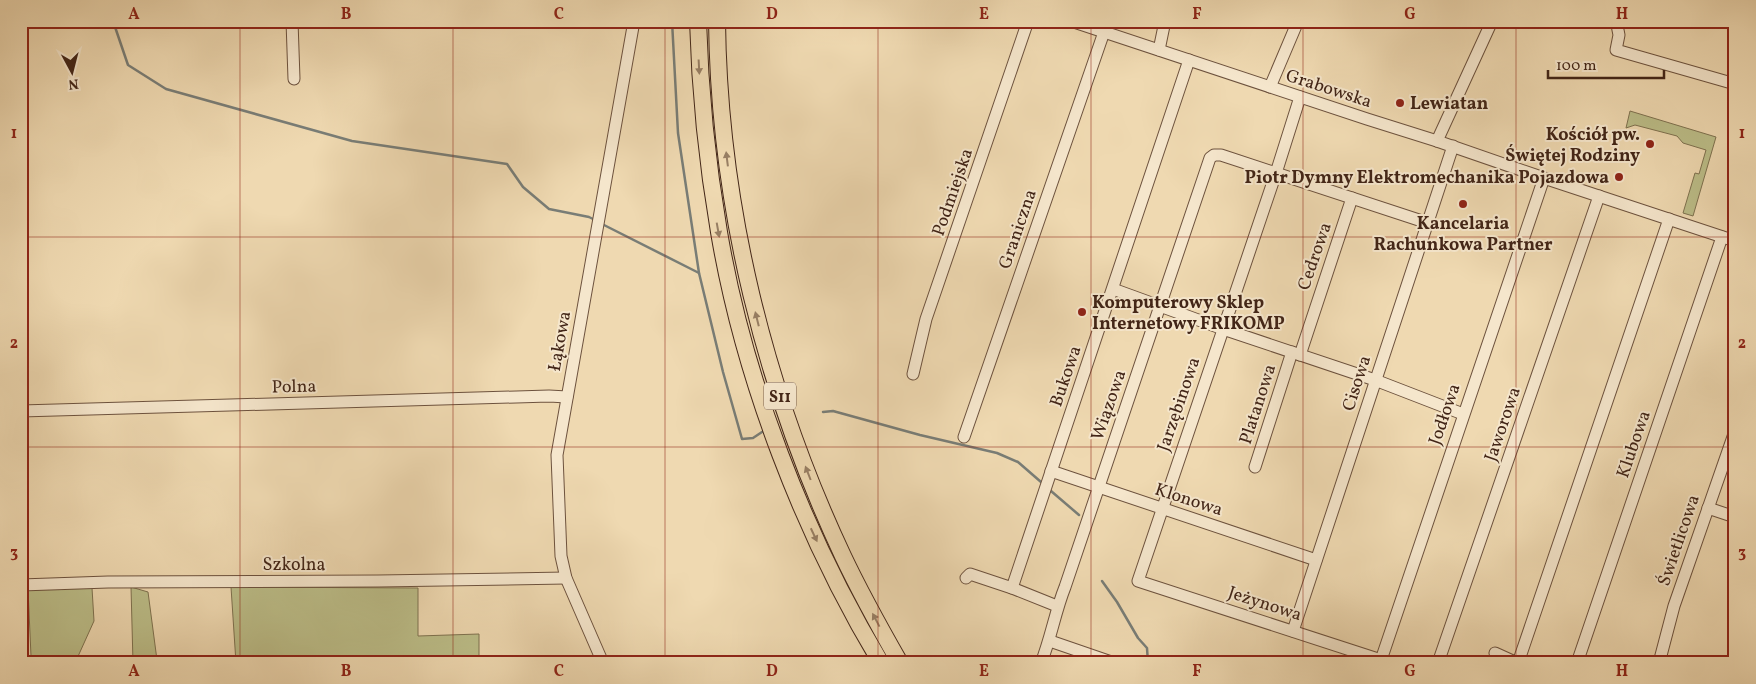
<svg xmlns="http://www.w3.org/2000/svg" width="1756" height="684" viewBox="0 0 1756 684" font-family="Vollkorn,serif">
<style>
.green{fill:#bcbe89;stroke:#7f7250}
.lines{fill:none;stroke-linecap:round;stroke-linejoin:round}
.stream{stroke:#797d76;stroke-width:2.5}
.minor-casing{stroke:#6d523e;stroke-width:13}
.highway-casing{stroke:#422517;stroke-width:18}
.minor{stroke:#f5e6cc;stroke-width:11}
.highway{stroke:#efd9b1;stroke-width:16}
.oneway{fill:#987f64}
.grid{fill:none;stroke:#8f2418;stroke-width:1;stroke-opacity:0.55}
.poi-dot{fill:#8f2418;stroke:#f5e6cc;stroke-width:2}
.labels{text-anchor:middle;stroke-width:4;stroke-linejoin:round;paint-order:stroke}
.shield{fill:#f5e6cc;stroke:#785f4d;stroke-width:1}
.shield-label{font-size:16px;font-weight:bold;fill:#422517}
.street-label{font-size:18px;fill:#422517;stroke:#f5e6cc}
.poi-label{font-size:18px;font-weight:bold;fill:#422517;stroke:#f5e6cc;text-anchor:start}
.neatline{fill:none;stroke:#8f2418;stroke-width:2}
.grid-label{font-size:16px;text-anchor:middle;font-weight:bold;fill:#8f2418}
</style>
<rect width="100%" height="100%" fill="#efd9b1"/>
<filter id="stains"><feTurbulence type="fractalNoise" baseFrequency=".004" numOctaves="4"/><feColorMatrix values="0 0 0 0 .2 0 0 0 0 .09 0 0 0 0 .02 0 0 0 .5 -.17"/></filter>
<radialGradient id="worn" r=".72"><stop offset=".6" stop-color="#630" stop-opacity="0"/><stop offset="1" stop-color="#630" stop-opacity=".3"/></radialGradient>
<g class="green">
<path d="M1630,111L1716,137L1693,216L1683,213L1695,173L1699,174L1706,150L1683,143L1677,136L1635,125L1626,128Z"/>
<path d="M131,587L148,592L157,660L179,661V663H133Z"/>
<path d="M231,587L418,588V636L479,634V663H236Z"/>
<path d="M92,588L94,621L75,663H42L31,656L28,589Z"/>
</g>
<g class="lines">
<g class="stream">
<path d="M113,21L128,65L166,89L352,141L507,164L523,187L549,209L589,217L595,220"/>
<path d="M672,21L678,133L699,273L723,372L742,439L753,438L762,432"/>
<path d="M602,224L699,273"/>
<path d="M823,412L833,411L920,435L997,453L1018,462L1041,482"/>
<path d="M1051,491L1079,515"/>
<path d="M1102,581L1117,602L1138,638L1147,648L1148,663"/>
</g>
<g class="minor-casing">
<g id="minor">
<path d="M292,21L294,79"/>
<path d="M1071,21L1367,119L1437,141L1544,178L1735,241"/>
<path d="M1613,21L1617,25L1619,35L1616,50L1735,84"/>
<path d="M1159,50L1165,21"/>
<path d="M1270,87L1298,21"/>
<path d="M1300,97L1276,173L1138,581L1381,660"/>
<path d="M1437,141L1492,21"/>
<path d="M1113,289L1223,329L1375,380L1463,414"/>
<path d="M1300,355L1352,198"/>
<path d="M913,374L926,319L1028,21"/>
<path d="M21,411L549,396L567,397"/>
<path d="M964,437L1104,32"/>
<path d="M1255,467L1292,352"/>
<path d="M1051,471L1316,560"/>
<path d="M1708,508L1735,517"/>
<path d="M966,578L970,574L1012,588L1057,606"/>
<path d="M21,585L108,582L378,581L566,578"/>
<path d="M1012,588L1189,60"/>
<path d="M1293,631L1453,146"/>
<path d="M1050,641L1114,663"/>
<path d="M1495,653L1517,663"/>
<path d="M603,663L566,578L561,556L557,455L634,21"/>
<path d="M1041,663C1051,638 1055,612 1065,587L1210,158L1214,155H1221L1428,223"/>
<path d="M1380,663L1544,178"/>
<path d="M1438,663L1599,196"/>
<path d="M1518,663L1669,219"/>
<path d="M1577,663L1722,237"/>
<path d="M1659,663L1674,606L1735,431"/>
</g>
</g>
<g class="highway-casing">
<g id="highway">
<path d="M698,21C700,92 707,162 719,232C744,380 804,535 881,663"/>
<path d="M717,21C719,205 765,390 843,556C860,592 880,628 900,663"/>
</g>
</g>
<use href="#minor" class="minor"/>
<use href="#highway" class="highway"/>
</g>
<defs><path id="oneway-solid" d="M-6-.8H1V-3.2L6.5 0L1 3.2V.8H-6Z" transform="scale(1.25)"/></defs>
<g class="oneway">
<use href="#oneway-solid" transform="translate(699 67) rotate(87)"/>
<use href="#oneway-solid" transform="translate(727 159) rotate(-97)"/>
<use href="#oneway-solid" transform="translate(718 230) rotate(80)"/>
<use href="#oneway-solid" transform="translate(757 319) rotate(-104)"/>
<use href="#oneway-solid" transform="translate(808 473) rotate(-111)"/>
<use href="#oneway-solid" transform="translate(814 535) rotate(65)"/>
<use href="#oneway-solid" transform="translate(876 620) rotate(-118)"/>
</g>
<path class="grid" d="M240,21V663M453,21V663M665,21V663M878,21V663M1091,21V663M1303,21V663M1516,21V663M21,237H1735M21,447H1735"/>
<g class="poi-dot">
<circle cx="1400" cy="103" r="5"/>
<circle cx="1650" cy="144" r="5"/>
<circle cx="1619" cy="177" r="5"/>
<circle cx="1463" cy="204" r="5"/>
<circle cx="1082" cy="312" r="5"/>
</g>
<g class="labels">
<rect class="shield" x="764" y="382.5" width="32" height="27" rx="4"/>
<g class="shield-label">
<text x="780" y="402">S11</text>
</g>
<g class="street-label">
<text transform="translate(1329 88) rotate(18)" y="6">Grabowska</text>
<text transform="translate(952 192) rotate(-71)" y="6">Podmiejska</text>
<text transform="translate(1017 229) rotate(-71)" y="6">Graniczna</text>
<text transform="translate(1314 256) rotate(-71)" y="6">Cedrowa</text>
<text transform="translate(559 341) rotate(-80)" y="6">Łąkowa</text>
<text transform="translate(1065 376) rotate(-71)" y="6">Bukowa</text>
<text transform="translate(1356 383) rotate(-72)" y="6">Cisowa</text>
<text transform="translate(294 386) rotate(-1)" y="6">Polna</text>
<text transform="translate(1178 404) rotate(-71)" y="6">Jarzębinowa</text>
<text transform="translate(1257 404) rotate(-72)" y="6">Platanowa</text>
<text transform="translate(1108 405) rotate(-71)" y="6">Wiązowa</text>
<text transform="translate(1444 414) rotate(-71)" y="6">Jodłowa</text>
<text transform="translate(1502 424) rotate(-71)" y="6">Jaworowa</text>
<text transform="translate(1633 444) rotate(-71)" y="6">Klubowa</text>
<text transform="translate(1189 499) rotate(18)" y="6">Klonowa</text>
<text transform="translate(1678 540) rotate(-71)" y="6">Świetlicowa</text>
<text x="294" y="570">Szkolna</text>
<text transform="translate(1265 603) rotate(18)" y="6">Jeżynowa</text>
</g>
<g class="poi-label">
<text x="1410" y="109">Lewiatan</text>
<text x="1640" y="140" text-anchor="end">Kościół pw.<tspan x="1640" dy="21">Świętej Rodziny</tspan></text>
<text x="1609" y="183" text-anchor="end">Piotr Dymny Elektromechanika Pojazdowa</text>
<text x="1463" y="229" text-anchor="middle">Kancelaria<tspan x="1463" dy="21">Rachunkowa Partner</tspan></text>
<text x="1092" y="308">Komputerowy Sklep<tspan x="1092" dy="21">Internetowy FRIKOMP</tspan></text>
</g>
</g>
<rect width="1756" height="684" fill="none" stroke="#efd9b1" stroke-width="55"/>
<g transform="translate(72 72) rotate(173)" stroke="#f5e6cc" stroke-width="4" paint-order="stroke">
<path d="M0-4L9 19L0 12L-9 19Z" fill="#422517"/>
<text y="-8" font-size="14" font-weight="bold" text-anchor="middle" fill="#422517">N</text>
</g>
<path d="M1548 70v8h116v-8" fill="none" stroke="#422517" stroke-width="2.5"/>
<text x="1556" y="70" font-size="15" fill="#422517" stroke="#f5e6cc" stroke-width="4" paint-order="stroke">100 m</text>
<rect x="28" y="28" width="1700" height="628" class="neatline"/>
<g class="grid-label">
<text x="134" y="19">A</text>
<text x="346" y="19">B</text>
<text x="559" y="19">C</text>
<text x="772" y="19">D</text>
<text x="984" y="19">E</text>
<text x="1197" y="19">F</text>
<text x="1410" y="19">G</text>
<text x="1622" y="19">H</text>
<text x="14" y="138">1</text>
<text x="1742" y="138">1</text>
<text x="14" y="348">2</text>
<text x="1742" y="348">2</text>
<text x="14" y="557">3</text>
<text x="1742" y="557">3</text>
<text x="134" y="676">A</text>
<text x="346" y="676">B</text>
<text x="559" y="676">C</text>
<text x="772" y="676">D</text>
<text x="984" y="676">E</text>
<text x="1197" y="676">F</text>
<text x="1410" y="676">G</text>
<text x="1622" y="676">H</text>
</g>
<rect width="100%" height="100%" filter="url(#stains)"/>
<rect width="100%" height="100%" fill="url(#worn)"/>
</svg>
